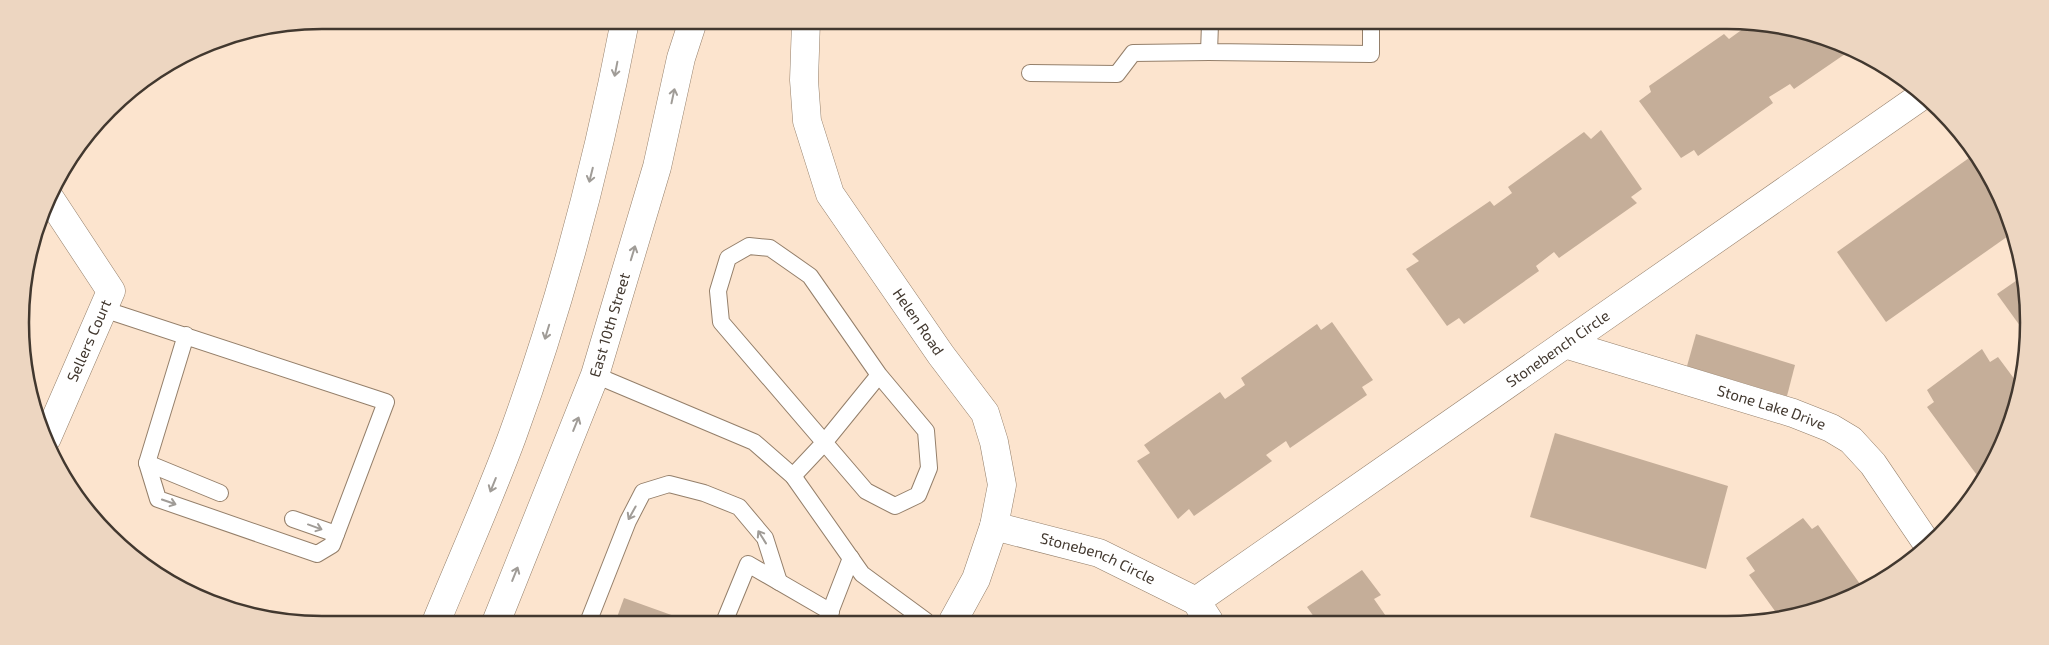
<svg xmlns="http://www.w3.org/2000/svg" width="2049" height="645" viewBox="0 0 2049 645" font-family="'Exo 2',sans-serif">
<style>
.green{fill:#fab978}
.building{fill:#c5ae99}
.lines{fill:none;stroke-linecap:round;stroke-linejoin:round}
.lane-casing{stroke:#947f6a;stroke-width:18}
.street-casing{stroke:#947f6a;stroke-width:29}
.primary-casing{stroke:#947f6a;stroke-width:29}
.lane{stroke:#fff;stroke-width:16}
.street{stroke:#fff;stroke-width:28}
.primary{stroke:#fff;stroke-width:28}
.oneway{stroke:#a09c97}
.labels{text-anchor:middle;stroke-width:4.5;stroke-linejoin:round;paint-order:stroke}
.street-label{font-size:15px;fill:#42382f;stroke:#fce4ce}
.rim{fill:none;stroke:#42382f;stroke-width:2.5}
</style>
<rect width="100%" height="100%" fill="#fce4ce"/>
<path class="green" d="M532,21H573V30Z"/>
<g class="building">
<path d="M1747,26H1786L1848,52L1794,89L1790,84L1769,97L1773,103L1698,156L1694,150L1681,158L1639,101L1651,92L1649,86L1724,34L1729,39Z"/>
<path d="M1601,130L1642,189L1631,197L1637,203L1559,258L1554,252L1536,266L1539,271L1464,324L1459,318L1447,326L1406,269L1419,261L1412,254L1490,201L1494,206L1512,193L1508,187L1584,132L1591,139Z"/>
<path d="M1976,153L2011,234L1886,322L1837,252Z"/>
<path d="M2023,276V330L1997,294Z"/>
<path d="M1332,322L1373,380L1362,387L1367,395L1290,448L1286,441L1266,455L1272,461L1194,516L1189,509L1178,519L1137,461L1150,453L1144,445L1220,392L1225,399L1245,385L1241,378L1317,324L1321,330Z"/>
<path d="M1696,334L1795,365L1787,396L1687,366Z"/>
<path d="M1982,349L1990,362L1998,357L2021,388L1989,473L1982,482L1927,407L1934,402L1927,390Z"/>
<path d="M1555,433L1728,486L1706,569L1530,517Z"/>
<path d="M1803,518L1812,529L1818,525L1865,591L1780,618L1749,575L1755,571L1746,558Z"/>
<path d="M1362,570L1381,595L1374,599L1390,622L1317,621L1307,607Z"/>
<path d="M624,598L677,617L676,620H616Z"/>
</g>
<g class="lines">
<g class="lane-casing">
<g id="lane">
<path d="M1210,24L1209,52L1371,54V24"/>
<path d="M1030,73L1117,74L1133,53L1209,52"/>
<path d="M103,309L386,402L332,545L317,554L158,499L147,463L186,335"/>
<path d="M595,375L754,442L793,476L862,574L926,621"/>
<path d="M147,463L220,493"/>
<path d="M793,476L823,444L879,375L926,431L929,468L918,495L895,506L866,491L721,322L718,291L728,258L749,246L770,248L810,276L879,375"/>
<path d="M293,519L336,534"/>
<path d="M589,620L628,521L643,492L669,484L704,493L739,507L765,538L779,582"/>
<path d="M725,620L748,564L831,612"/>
<path d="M827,620L851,558"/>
</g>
</g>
<g class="street-casing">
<g id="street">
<path id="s1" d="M806,22L804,80L807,121L830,194L941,355L985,413L994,442L1002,485L994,526L976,579L953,621"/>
<path id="s2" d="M1565,344L1793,413L1831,428L1851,440L1873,464L1928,545"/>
<path id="s3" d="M47,438L111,291L49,197"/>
<path id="s4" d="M994,526L1099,553L1196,601L1209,621"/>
<path id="s5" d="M1196,601L1920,97"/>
</g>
</g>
<g class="primary-casing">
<g id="primary">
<path d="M437,620C462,559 489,499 512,437C561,303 598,162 625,21"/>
<path id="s6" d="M497,620L595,375L657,167L681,58L693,21"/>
</g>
</g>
<use href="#lane" class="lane"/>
<use href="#street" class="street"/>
<use href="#primary" class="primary"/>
</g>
<defs><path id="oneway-shaft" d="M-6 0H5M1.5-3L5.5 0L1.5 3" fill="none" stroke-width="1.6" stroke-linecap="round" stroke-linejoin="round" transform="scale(1.25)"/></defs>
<g class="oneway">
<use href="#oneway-shaft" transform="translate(616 69) rotate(101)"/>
<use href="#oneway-shaft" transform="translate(673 96) rotate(-78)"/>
<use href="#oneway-shaft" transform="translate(591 175) rotate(104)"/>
<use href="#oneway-shaft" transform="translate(633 253) rotate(-73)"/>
<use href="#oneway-shaft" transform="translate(547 332) rotate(107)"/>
<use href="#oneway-shaft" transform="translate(576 424) rotate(-68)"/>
<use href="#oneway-shaft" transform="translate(493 485) rotate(112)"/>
<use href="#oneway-shaft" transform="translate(169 502) rotate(19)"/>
<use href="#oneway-shaft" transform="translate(632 513) rotate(119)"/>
<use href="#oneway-shaft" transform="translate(315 527) rotate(20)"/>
<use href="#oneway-shaft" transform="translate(762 537) rotate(-122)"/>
<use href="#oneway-shaft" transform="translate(515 574) rotate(-68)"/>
</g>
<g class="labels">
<g class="street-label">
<text dy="5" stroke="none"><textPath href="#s1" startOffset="331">Helen Road</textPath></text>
<text dy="5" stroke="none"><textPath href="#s6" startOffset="316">East 10th Street</textPath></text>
<text dy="5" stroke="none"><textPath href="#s3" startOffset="106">Sellers Court</textPath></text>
<text dy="5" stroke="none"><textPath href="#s5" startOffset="441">Stonebench Circle</textPath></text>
<text dy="5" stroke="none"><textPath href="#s2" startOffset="216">Stone Lake Drive</textPath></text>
<text dy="5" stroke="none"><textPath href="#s4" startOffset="109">Stonebench Circle</textPath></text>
</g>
</g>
<path d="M0 0H2049V645H0ZM322 29H1727A293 293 0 0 1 2020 322V323A293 293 0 0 1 1727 616H322A293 293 0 0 1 29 323V322A293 293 0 0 1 322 29Z" fill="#edd6c1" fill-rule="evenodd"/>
<path class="rim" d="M322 29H1727A293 293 0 0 1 2020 322V323A293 293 0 0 1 1727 616H322A293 293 0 0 1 29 323V322A293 293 0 0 1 322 29Z"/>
</svg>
